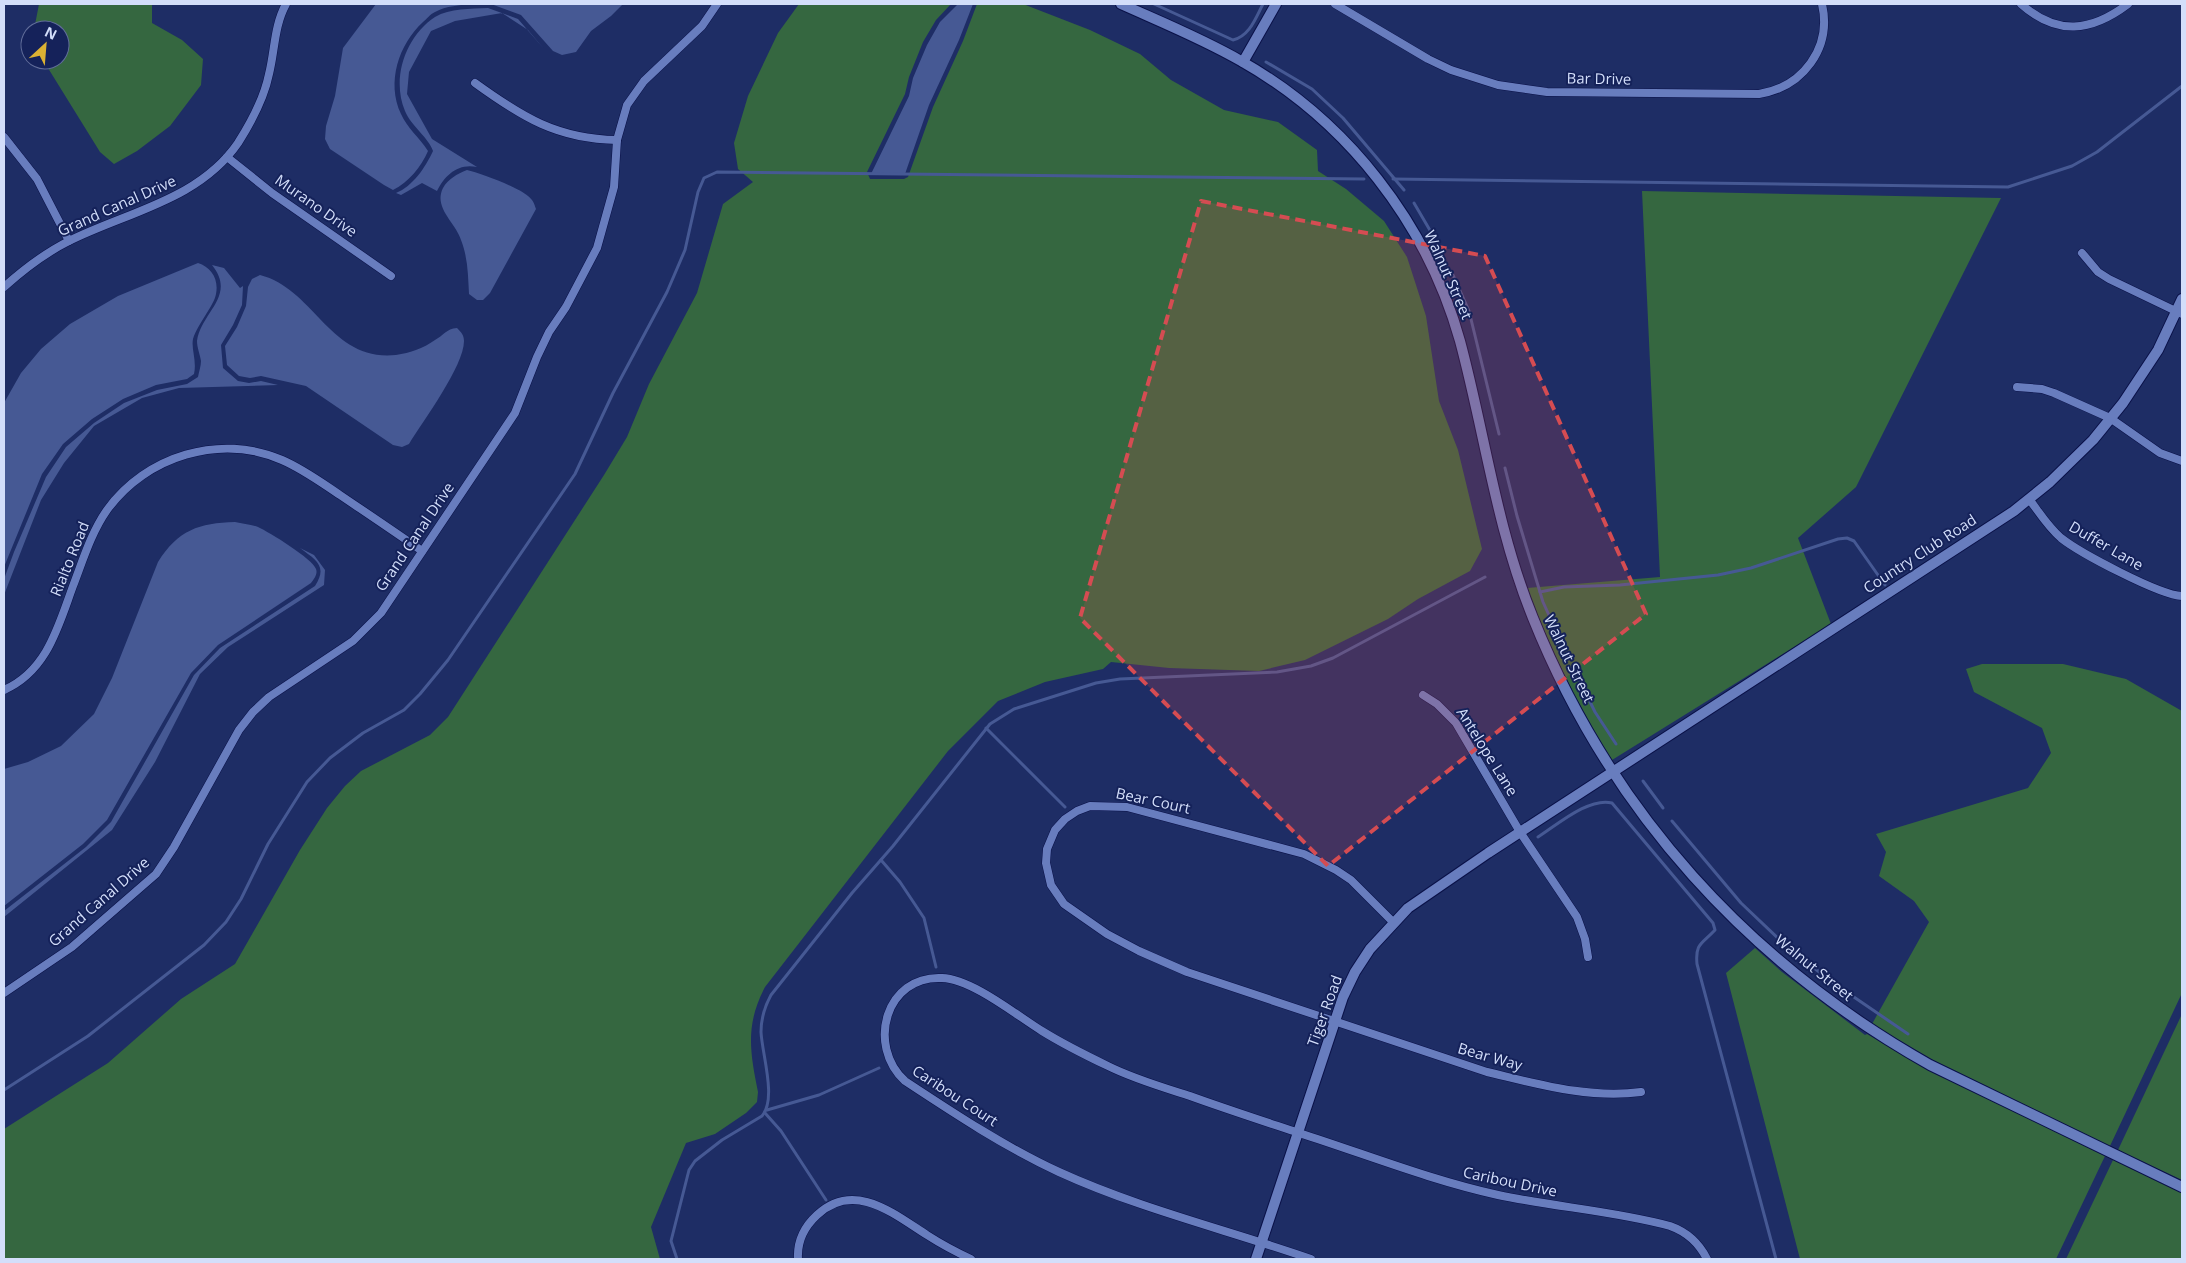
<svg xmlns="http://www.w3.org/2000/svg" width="2186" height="1263" viewBox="0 0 2186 1263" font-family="'Open Sans',sans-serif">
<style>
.green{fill:#356740}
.water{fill:#465994}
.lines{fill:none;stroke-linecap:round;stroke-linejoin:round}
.stream{stroke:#465994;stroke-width:3}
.minor-casing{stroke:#0a1148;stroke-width:9}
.tertiary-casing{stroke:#0a1148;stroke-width:12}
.minor{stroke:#687dbe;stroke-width:8}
.tertiary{stroke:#687dbe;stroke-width:10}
.marked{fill:#d54c52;fill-opacity:0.2;stroke:#d54c52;stroke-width:4;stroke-dasharray:10 6;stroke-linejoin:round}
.labels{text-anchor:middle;stroke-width:4;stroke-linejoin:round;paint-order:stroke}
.street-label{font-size:15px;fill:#d3defa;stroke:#15225a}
</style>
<rect width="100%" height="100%" fill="#1e2d65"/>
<g class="green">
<path d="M39,4H152V23L182,40L203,59L201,85L170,126L137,151L114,164L100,152L43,60H60V30H34Z"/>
<path d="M799,4H951L936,20L923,42L909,77L905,94L867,172L870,179H904L908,177L933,107L963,41L977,4H1023L1090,30L1140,54L1171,80L1224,110L1278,122L1317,150L1318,171L1346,189L1384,221L1407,257L1426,316L1439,401L1458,450L1482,549L1470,571L1418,599L1388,619L1305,660L1259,671L1169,668L1111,662L1103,669L1045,682L998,701L948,751L765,987C745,1025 750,1052 758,1092L757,1102L746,1113L715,1134L686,1143L651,1227L660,1259H4V1129L108,1063L181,999L235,964L300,850L327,808L345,786L361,771L430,735L448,717L604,475L627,437L649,384L697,293L723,204L753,182L738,169L734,143L748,96L778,33Z"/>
<path d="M1642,191L2001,198L1856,487L1798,538L1831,624L1612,760C1578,705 1549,648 1527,588L1660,577Z"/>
<path d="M1982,664H2063L2126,679L2182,711V993L2110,1146L1933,1060L1872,1024L1929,922L1914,901L1879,876L1886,852L1876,834L2028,788L2051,753L2042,728L1974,692L1966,669Z"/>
<path d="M1755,948L1782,972L1865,1035L1867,1034L1928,1070L2105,1156L2056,1259H1800L1726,973Z"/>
<path d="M2182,1014V1180L2118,1150Z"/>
<path d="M2113,1160L2182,1193V1259H2066Z"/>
</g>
<g class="water">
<path d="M376,4H472C460,5 446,6 435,12C430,14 427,19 423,22C399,44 386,82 401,114C407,128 420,138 428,151C421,167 409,182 393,190L384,185L330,149L325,139L326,126L335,96L343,48Z"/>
<path d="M491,4H623L611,16L591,31L576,52L562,55L553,51L521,15Z"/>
<path d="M958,4H973L959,40L929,105L905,174H871L909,96L913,78L927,45L940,22Z"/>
<path d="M488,8L518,19L544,49L528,30L502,13L455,21L431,31L409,72L407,94L432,139L477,167C458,163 445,175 437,191L422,183L401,195L396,193C413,186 425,168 433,151C429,138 411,126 405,111C391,78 406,36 435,17C450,8 471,9 488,8Z"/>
<path d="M467,170C480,173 518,187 528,196C533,200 534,203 536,209L490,293L483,300H477L469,294C468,275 468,258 461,240C456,223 433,208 443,188C448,179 457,174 467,170Z"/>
<path d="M198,263C211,267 219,279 216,294C214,306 198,323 193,339C191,349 197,361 194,374L187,379L156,385L123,399L92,419L63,444L42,474L4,567V403L21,373L41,349L70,324L118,296Z"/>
<path d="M212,265L224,268L240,288L243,286L242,305L233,325L221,345L223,368L238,381L249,383L261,381L278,385L179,388L142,398L94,426L64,463L41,500L4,595V579L14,552L46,477L66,447L94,423L124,403L157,390L187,384L198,377C199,371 201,366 201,361C200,354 197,348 197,341C201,312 237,296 212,265Z"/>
<path d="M260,275C315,289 330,362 396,355C410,353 424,348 435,340C444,335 446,329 457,328C461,332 464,335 464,341C464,366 423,421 409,444L402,447L393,445L306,386L261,376L250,378L239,376L227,365L225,346L237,327L246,306L248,287L252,279Z"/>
<path d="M235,522C242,524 251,524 258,527C269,532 313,559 316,569C318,574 314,579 311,583L218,645L191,673L107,820L83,844L4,906V769L28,762L61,746L94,714L112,678L158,562C178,530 199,523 235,522Z"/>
<path d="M300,548L314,555L325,570L324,585L228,647L200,674L155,762L112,830L4,917V911L86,847L111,822L194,675L220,648L315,586C328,566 316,560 300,548Z"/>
</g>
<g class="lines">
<g class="stream">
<path d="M1154,4L1233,40C1250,36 1256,17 1263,4"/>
<path d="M1266,62L1312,89L1343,118L1404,190"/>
<path d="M1393,179L2008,187L2072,166L2097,152L2182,86"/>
<path d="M1414,203L1438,244"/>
<path d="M1453,275L1469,311L1499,434"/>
<path d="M1505,468L1517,516L1543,602L1563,646"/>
<path d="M1540,592L1564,587L1620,585L1718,575L1751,568L1838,539L1847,538L1854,541L1885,585"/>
<path d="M1579,679L1595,712L1616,744"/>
<path d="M986,728L1065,807"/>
<path d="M1643,781L1663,808"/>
<path d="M1672,821L1741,903L1783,943L1833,983"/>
<path d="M1538,837C1557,825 1589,797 1612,803L1713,923L1715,930C1702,944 1695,943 1697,964L1776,1259"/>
<path d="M881,860L900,882L924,918L936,967"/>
<path d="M1848,993L1908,1034"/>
<path d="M4,1090L88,1036L204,945L226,922L241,899L268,844L307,782L330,758L363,733L404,710L420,694L448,660L575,474L613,393L667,292L685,250L698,192L704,178L717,172L1364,179"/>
<path d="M767,1110L819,1095L879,1068"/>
<path d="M765,1113L781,1131L826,1200"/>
<path d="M677,1259L671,1241L689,1170L695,1161L722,1140L762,1116C777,1099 762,1054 761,1032C761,1019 765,1006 771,995L852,893L893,846L990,724L1014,709L1096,683L1120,679L1277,672L1311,666L1333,658L1485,577"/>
</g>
<g class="minor-casing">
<g id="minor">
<path d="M1335,4L1428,59L1451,70L1498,85L1547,92L1759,94C1803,87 1832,48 1822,4"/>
<path d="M2021,4C2057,36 2091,32 2128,4"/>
<path d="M475,83C522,117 557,139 617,140"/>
<path d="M4,137L37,179L69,241"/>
<path d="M227,157L272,193L391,276"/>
<path d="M2082,253L2098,272L2109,279L2182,314"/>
<path d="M4,287C23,270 45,253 69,241C127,212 199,200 238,143C252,121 264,99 269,74C275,50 274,26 286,4"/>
<path d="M2017,387L2042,389L2054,393L2110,418L2160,453L2182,461"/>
<path d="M2029,499C2039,512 2048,527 2061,538C2080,553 2159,595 2182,596"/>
<path d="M4,690C47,671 58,627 73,586C83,560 91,533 107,510C146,456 220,433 282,460C303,469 322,483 340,495C368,514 395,532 422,551"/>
<path d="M1423,695L1437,704L1456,723L1520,832L1577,917L1585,939L1588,957"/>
<path d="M1393,922L1351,880L1336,870L1304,854L1127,807L1090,806L1077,811L1065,819L1055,830L1047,849L1046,863L1051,885L1064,904L1107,934L1139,951L1187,972L1487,1072C1538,1084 1589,1099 1641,1092"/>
<path d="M4,993L72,947L156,874L174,847L239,730L253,712L269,697L353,641L381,613L515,413L537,357L549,332L566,307L597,248L614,187L617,140L627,105L644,81L702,26L717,4"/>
<path d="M798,1259C797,1242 804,1227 817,1215C854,1180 894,1214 927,1235C941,1244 956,1252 971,1259"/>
<path d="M1311,1259C1228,1230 1140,1209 1059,1172C1005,1147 955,1114 905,1081C866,1045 886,975 942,978C972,979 1016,1015 1042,1031C1063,1044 1085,1055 1108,1066C1134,1079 1162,1087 1190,1096C1226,1109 1263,1121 1299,1133C1365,1154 1430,1180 1498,1195C1554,1207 1615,1211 1670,1226C1687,1232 1699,1243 1707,1259"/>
</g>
</g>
<g class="tertiary-casing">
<g id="tertiary">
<path d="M1121,4C1161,22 1203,39 1241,61C1347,121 1427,223 1460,341C1485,434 1496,527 1533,618C1611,812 1749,963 1930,1065L2182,1187"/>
<path d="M1243,62L1276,4"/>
<path d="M1256,1259L1343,997L1355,972L1370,949L1408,908L1488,853L2014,511L2050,482L2093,440L2123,403L2158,350L2182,299"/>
</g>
</g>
<use href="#minor" class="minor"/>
<use href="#tertiary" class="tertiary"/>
</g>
<path class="marked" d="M1201,201L1485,256L1646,614L1328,866L1080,618Z"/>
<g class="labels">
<g class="street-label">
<text transform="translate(1599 79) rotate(1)" y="5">Bar Drive</text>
<text transform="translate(117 206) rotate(-24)" y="5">Grand Canal Drive</text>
<text transform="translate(316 206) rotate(35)" y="5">Murano Drive</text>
<text transform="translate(1448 275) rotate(66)" y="5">Walnut Street</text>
<text transform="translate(415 537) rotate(-56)" y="5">Grand Canal Drive</text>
<text transform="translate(2106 546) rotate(30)" y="5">Duffer Lane</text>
<text transform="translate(1920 554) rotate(-33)" y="5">Country Club Road</text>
<text transform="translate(70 559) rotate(-68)" y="5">Rialto Road</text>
<text transform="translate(1569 659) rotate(64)" y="5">Walnut Street</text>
<text transform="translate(1487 752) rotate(58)" y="5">Antelope Lane</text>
<text transform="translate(1153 801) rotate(12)" y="5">Bear Court</text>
<text transform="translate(99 902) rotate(-41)" y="5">Grand Canal Drive</text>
<text transform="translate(1814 968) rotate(39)" y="5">Walnut Street</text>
<text transform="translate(1325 1011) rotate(-70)" y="5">Tiger Road</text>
<text transform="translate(1490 1057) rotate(16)" y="5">Bear Way</text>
<text transform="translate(955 1096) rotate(33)" y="5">Caribou Court</text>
<text transform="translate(1510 1182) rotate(12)" y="5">Caribou Drive</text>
</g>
</g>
<rect width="2186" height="1263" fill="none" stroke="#d3defa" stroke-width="10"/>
<g transform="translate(45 45) rotate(26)"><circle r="24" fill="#15225a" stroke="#616d9a"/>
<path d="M0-4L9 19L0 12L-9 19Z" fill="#dcb233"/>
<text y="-8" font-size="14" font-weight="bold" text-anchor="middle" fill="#d3defa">N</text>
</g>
</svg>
